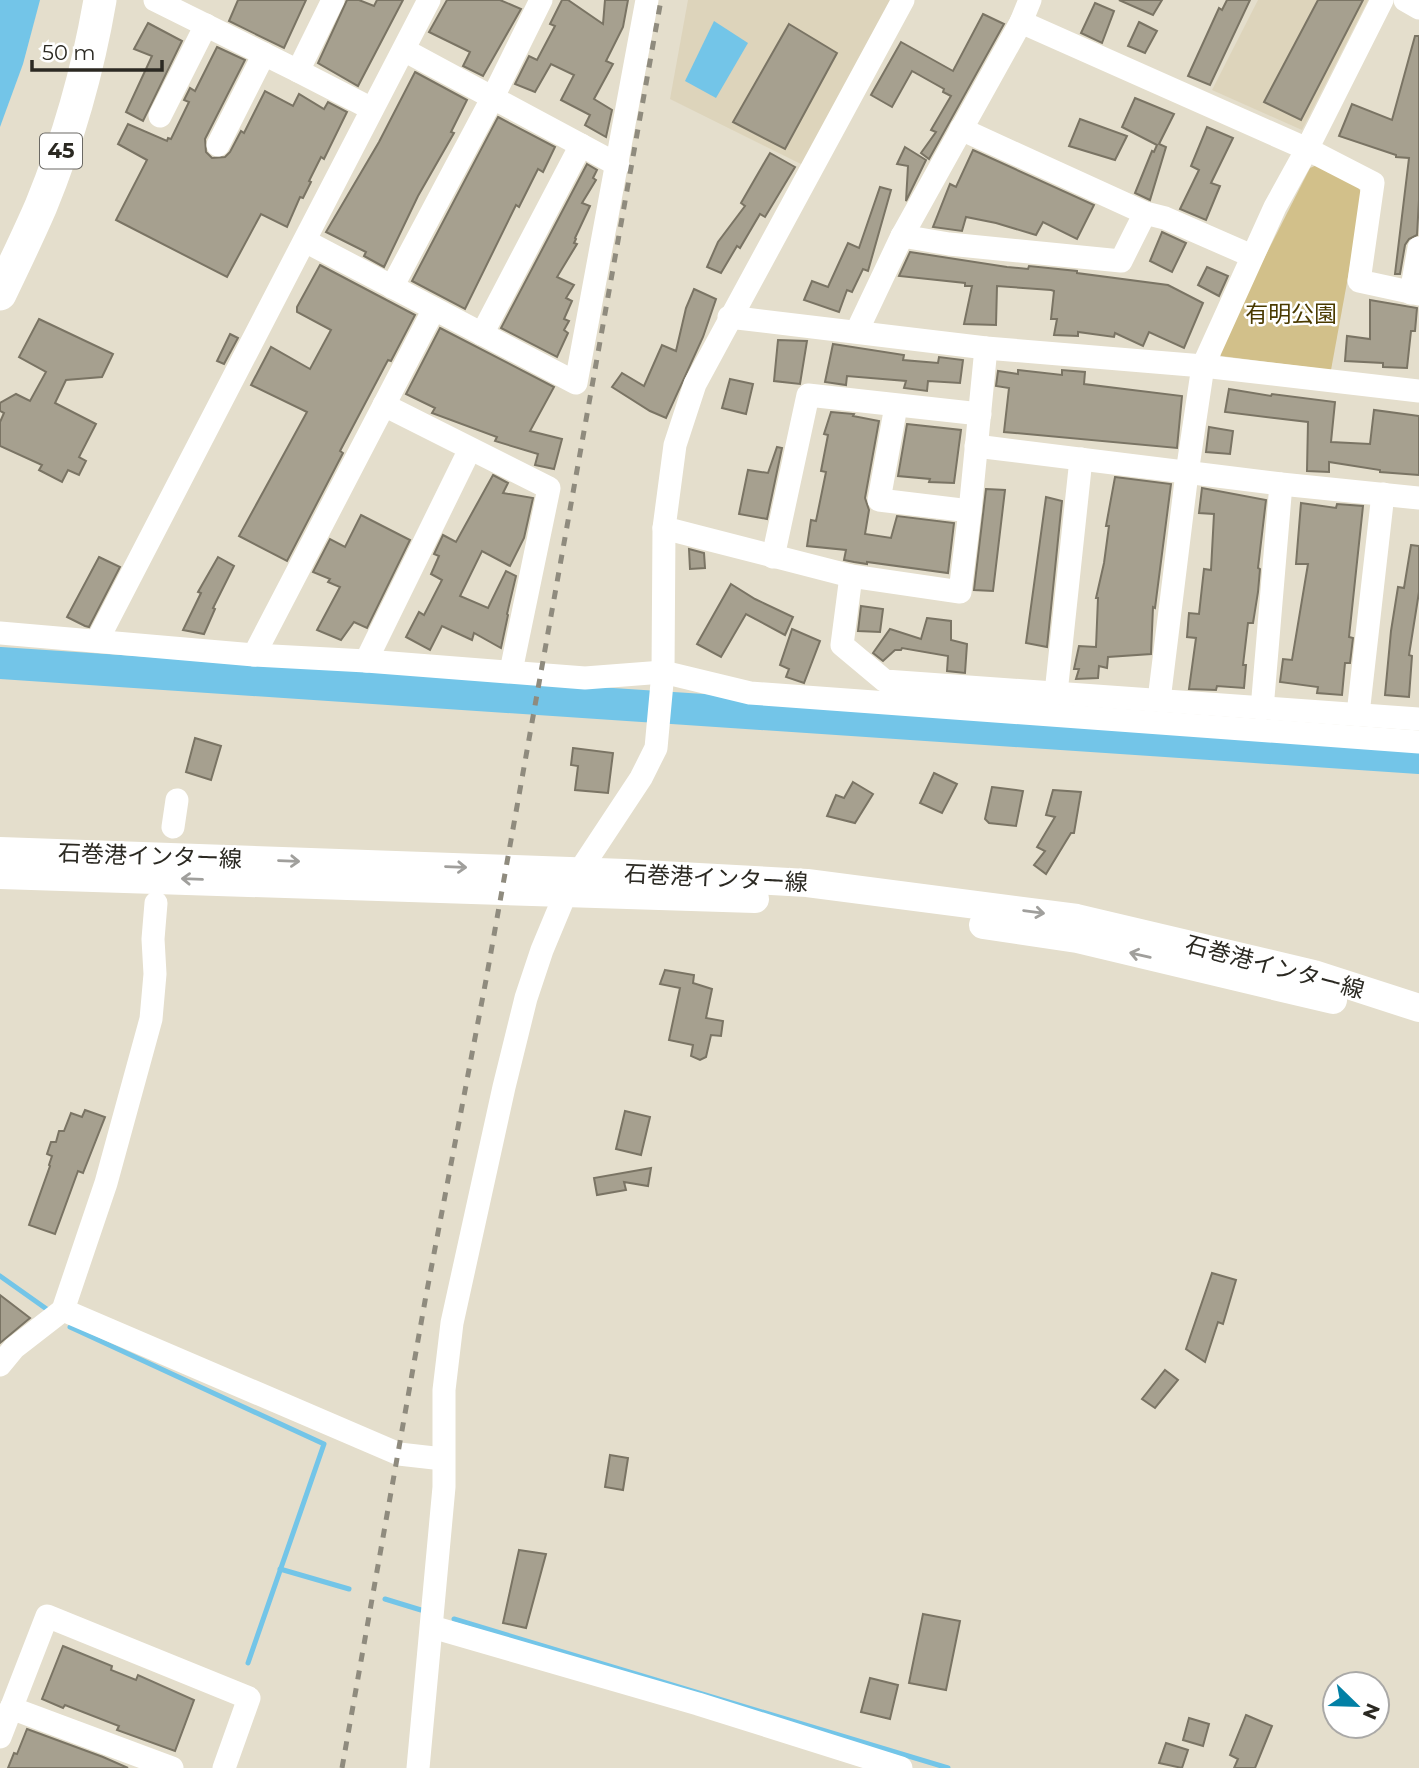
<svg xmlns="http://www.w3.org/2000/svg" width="1419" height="1768" viewBox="0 0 1419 1768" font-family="Montserrat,'Noto Sans JP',sans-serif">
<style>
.built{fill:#ddd4bb}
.green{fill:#d2c08a}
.water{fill:#73c5e8}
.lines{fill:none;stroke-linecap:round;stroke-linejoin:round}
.stream{stroke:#73c5e8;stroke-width:5}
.river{stroke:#73c5e8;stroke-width:32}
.building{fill:#a6a08f;stroke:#7a7464;stroke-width:2}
.minor{stroke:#fff;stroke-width:23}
.major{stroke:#fff;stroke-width:28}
.highway{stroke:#fff;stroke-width:33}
.rail{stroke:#8f8b7e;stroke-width:5;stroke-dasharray:9 9;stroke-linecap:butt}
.oneway{stroke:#a09f9c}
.labels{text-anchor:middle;stroke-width:5;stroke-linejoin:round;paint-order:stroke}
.shield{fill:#fff;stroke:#6b6964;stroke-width:2}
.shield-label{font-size:21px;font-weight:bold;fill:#2b2922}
.park-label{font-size:23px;fill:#4a3a00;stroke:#fff}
.street-label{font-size:23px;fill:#2b2922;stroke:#fff}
</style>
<rect width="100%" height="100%" fill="#e4decc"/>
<g class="built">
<path d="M688,0H893L805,166L670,99Z"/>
<path d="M1258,0H1368L1302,130L1212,90Z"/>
</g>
<path class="green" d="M1319,164L1356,184L1363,195L1331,370L1221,356L1217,351L1310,168Z"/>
<g class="water">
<path d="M0,0H40L23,64L0,127Z"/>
<path d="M714,21L748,43L716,98L685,81Z"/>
</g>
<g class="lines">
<g class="stream">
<path d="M0,1276L48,1310"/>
<path d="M70,1327L324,1444L248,1663"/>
<path d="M280,1569L349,1589"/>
<path d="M385,1599L421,1610"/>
<path d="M454,1619L948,1768"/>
</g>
<path class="river" d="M0,663L1419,758"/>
</g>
<g class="building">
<path d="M238,0H306L284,48L229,21Z"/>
<path d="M347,0H359L374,6L377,0H403L358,86L318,63Z"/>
<path d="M447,0H500L521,9L483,76L463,66L470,52L429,32Z"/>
<path d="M562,0H568L603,24L605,0H628L623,27L606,61L613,64L594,99L612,110L606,137L585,125L590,115L561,100L574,75L551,64L535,92L515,84L529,56L537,60L555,26L550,24Z"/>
<path d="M1119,0H1162L1153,15Z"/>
<path d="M1227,0H1250L1210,85L1188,76L1219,8L1222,10Z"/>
<path d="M1318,0H1363L1301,120L1264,102Z"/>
<path d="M1095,3L1114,11L1102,43L1081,33Z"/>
<path d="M983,14L1004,24L929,159L921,153L936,132L931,130L951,96L943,92L944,89L912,71L892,107L871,95L901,42L953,71Z"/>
<path d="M1139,22L1157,31L1145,53L1128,46Z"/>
<path d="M148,23L182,41L143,121L126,112L152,56L134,49Z"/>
<path d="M789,24L837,53L785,149L733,122Z"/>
<path d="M1415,36H1419V200L1417,235L1409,239L1405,245L1400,274H1395L1409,158L1396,157V155L1339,136L1352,104L1392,120Z"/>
<path d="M217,47L245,60L205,139L206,152L212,158L225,157L230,152L241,131L244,133L265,91L293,106L299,94L324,109L328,102L347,112L324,159L321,157L309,181L311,182L303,198L300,197L287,227L261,214L227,277L116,220L147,160L118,144L128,124L167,141L168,138L171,139L189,102L184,100L190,88L195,91Z"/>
<path d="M415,72L467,100L451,132L454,133L418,196L384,267L364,256L366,252L326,232L379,142Z"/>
<path d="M1135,98L1174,114L1159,144L1166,147L1150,200L1135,193L1152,151L1154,152L1157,145L1122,127Z"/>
<path d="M498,117L555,147L543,172L538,169L519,207L516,205L465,309L412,281Z"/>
<path d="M1080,119L1127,136L1115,160L1069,146Z"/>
<path d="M1207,127L1233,138L1211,183L1220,186L1206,220L1180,209L1199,170L1191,166Z"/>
<path d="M905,147L926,160L906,201L908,166L897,164Z"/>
<path d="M973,150L1094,205L1077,239L1043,222L1036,235L996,223L966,217L962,231L933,227L950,184L956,187Z"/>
<path d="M770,153L795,167L765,217L760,214L740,248L737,246L721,273L707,267L718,242L745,206L741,203Z"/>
<path d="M587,164L597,170L593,178L596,180L582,203L590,206L575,238L576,239L574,243L577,244L557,277L574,285L566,298L572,301L564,319L569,321L564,330L568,333L557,357L501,328Z"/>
<path d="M880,187L891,190L868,271L863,269L852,292L847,290L839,312L804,300L812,281L828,287L848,243L859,248Z"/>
<path d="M1162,232L1186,243L1172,272L1150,261Z"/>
<path d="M910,252L1007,267L1028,269L1029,266L1077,271V273L1168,285L1203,303L1184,348L1149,332L1143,346L1115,333L1114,337L1078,332V336L1054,335L1057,319H1051L1054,291L1051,290L997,286L996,325L964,324L972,286H965V283L899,276Z"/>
<path d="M320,265L415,315L391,361L388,360L340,451L343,453L287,561L239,536L307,412L251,385L271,347L310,369L331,330L297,312V307Z"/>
<path d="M1207,267L1228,276L1219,296L1198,285Z"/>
<path d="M694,289L716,299L703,337L666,418L650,411L612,387L622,373L644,386L662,345L676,351L686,308Z"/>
<path d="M1370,300L1417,308L1415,331H1411L1407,368L1383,367V363L1345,361L1347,336L1370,339Z"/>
<path d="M39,319L113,354L102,377L66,380L55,403L96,424L79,457L86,461L79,475L68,470L62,482L39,470L42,465L0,446V422L4,413L0,411V403L16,394L30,401L46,372L19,357Z"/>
<path d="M440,328L554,387L530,431L562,439L554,469L535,465L538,454L495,441L497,437L432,413L435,408L406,394Z"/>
<path d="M230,334L238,338L224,364L217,361Z"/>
<path d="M778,340L807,341L800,384L774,381Z"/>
<path d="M833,344L904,355L903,360L938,363L939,357L963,360L960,383L928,381L927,391L904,388L906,381L847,376L846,385L825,382Z"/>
<path d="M1018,370L1062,375V370L1085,372L1084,384L1182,396L1177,448L1004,432L1009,388L996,386L998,371L1018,374Z"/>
<path d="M730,379L753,384L746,414L722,408Z"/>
<path d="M1229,389L1271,396L1272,394L1335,402L1331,442L1370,444L1374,410L1419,416V475L1380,472V470L1329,462V472L1307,471L1308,422L1225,412Z"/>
<path d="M831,412L854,414L853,416L879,421L865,498L869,510L865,534L891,538L897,516L954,523L948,573L867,562V564L854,562L844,560L846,550L807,546L811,520L816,521L826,472L821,471L828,435L824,434Z"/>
<path d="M907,424L961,430L954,483L929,482L930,479L898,476Z"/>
<path d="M1209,427L1233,431L1230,454L1206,452Z"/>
<path d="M777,447L782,448L767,519L739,514L748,470L768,473Z"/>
<path d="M493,475L508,483L503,493L533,498L524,538L510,566L482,551L460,596L488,608L506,571L516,576L507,614L508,615L501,648L474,633L472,640L442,626L430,650L406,637L419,612L424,615L442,580L431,574L439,556L434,554L443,535L456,542Z"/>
<path d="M1115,477L1171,484L1155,608L1153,607L1151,654L1108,657L1107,668L1099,666L1098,678L1076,679L1079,669H1074L1079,646L1096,647L1098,598H1096L1104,563L1109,526H1106Z"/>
<path d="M1202,488L1266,500L1258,568L1260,569L1258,592L1253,623H1248L1243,665H1246L1244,688L1217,686L1216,690L1189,689L1196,638L1187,637L1189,613L1199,614L1204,569L1211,570L1214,514L1199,513Z"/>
<path d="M986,489L1005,490L993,591L974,590Z"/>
<path d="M1046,497L1062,501L1047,647L1026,643Z"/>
<path d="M1301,503L1336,508L1337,504L1363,506L1349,637L1353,638L1350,663H1345L1342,695L1317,693L1318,687L1280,682L1283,659L1292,660L1308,564H1296Z"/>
<path d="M361,515L410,540L367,628L354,622L341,640L317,630L340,587L328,582L330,579L313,572L330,539L345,547Z"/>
<path d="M1411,545L1419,546V592L1409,655L1412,656L1409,697L1385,695L1391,631L1398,587L1404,588Z"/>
<path d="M689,549L704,553L705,568L690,569Z"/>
<path d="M99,557L120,567L89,627L85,626L67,617Z"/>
<path d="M218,557L234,566L213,608L215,609L204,634L183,630L201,593L198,592Z"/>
<path d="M731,584L755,599L793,617L785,635L746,614L721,657L697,644Z"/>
<path d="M861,606L883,609L880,632L858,631Z"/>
<path d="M927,618L951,621V640L967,644L965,673L947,671L948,656L902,648L901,650H895L883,661L873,653L890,629L921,639Z"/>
<path d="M792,629L820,641L804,683L786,677L789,669L780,665Z"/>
<path d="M195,738L221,746L211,780L186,772Z"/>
<path d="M573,748L613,753L608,793L575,790L578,766L571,765Z"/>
<path d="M934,773L957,784L942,813L920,803Z"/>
<path d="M853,782L873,794L855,823L827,816L836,795L844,798Z"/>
<path d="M992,787L1023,791L1016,826L989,823L985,819Z"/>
<path d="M1053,790L1081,792L1074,833H1071L1046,874L1034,865L1045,851L1037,847L1055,817L1046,815Z"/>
<path d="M665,970L694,975L693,983L712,989L706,1018L723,1021L721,1036L711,1035L706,1057L700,1060L691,1056L693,1045L669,1040L680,988L660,984Z"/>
<path d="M85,1110L105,1117L83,1173L78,1171L55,1234L29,1225L50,1166L49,1165L52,1156L47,1154L51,1142H56L59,1131H64L71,1113L82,1117Z"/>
<path d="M625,1111L650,1117L641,1155L616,1149Z"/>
<path d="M651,1168L648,1186L624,1182L626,1190L597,1195L594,1178Z"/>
<path d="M1212,1273L1236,1280L1223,1324L1218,1322L1205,1362L1186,1349Z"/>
<path d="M0,1295L30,1318L0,1343Z"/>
<path d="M1165,1370L1178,1380L1155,1408L1142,1399Z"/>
<path d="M610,1455L628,1458L623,1490L605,1487Z"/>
<path d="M519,1550L546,1554L526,1628L503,1623Z"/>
<path d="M923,1614L960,1621L946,1690L909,1683Z"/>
<path d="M63,1646L112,1666L111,1670L136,1680L138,1675L194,1700L175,1751L117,1730L119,1726L65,1705L63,1708L42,1699Z"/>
<path d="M870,1678L898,1685L890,1719L861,1712Z"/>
<path d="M1246,1715L1272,1726L1255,1768H1234L1238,1759L1230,1755Z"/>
<path d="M1189,1718L1209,1724L1203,1746L1183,1740Z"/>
<path d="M27,1729L103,1757L128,1768H8L14,1753L17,1754Z"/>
<path d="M1166,1743L1188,1750L1182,1768L1159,1763Z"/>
</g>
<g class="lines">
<g class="minor">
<path d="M155,0L298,71"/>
<path d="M333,0L298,71L372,109"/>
<path d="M1405,0L1419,8"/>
<path d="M1021,22L1307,149L1373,183L1359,281L1419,294"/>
<path d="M404,50L618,165"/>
<path d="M160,116L206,25"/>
<path d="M961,129L1145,213L1165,218L1252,256"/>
<path d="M218,145L264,54"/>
<path d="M902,236L949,244L1121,261L1145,213"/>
<path d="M305,241L576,383L647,0"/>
<path d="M392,287L492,99L541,0"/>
<path d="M1411,293L1419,248"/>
<path d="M729,317L986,348L1203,366L1419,391"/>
<path d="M857,331L902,236L1021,22L1030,0"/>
<path d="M482,334L581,145"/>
<path d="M384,405L549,488L511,671"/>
<path d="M896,406L879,500L970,511"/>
<path d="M976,446L1281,484L1419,498"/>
<path d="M664,528L851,576L960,592L970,511L986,348"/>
<path d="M773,557L808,395L980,414"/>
<path d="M851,576L842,645L885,681L1419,719"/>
<path d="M0,633L254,655L366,661L585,678L663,672L750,693L1419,742"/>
<path d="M97,641L429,0"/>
<path d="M254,655L434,309"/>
<path d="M366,661L470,449"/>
<path d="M1056,693L1081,459"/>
<path d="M1159,700L1187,473L1203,366L1275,207L1307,149L1382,0"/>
<path d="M1262,709L1281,484"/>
<path d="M1358,714L1383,494"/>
<path d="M173,827L177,800"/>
<path d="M63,1310L399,1454L443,1459"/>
<path d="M0,1365L14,1348L63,1310L106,1183L151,1019L155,974L153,939L156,903"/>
<path d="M432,1627L698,1704L901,1768"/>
<path d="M11,1708L172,1768"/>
<path d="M0,1737L47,1616L249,1698L224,1768"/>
<path d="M418,1768L444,1487V1390L452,1323L504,1087L526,998L542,950L567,890L641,778L656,748L663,672L664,528L675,445L695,384L903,0"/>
</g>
<g class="major">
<path d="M0,851L625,873L807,883L1077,918L1314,974L1419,1008"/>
<path d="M0,875L755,899"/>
<path d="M983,925L1077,939L1333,1000"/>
</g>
<path class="highway" d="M0,294C14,265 28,236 41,206C68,140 88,70 100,0"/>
<path class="rail" d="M342,1768L425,1301L486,980L661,0"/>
</g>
<defs><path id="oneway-shaft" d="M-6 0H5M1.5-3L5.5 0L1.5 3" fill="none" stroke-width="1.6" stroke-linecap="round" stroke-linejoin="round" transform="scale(1.75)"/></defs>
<g class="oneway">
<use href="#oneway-shaft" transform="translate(289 861) rotate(2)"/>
<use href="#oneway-shaft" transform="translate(456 867) rotate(2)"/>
<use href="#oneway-shaft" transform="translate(192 879) rotate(-178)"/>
<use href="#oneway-shaft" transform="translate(1034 912) rotate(8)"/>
<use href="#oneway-shaft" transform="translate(1140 955) rotate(-167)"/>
</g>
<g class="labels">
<rect class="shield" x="40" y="133.5" width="42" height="35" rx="5"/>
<g class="shield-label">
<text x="61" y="158">45</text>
</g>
<g class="park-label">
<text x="1291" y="322">有明公園</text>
</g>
<g class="street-label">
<text transform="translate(150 856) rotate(2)" y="8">石巻港インター線</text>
<text transform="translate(716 878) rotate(3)" y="8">石巻港インター線</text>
<text transform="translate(1275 967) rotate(15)" y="8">石巻港インター線</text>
</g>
</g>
<g transform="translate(1356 1705) rotate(113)"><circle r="33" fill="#ffffff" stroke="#aaa9a7" stroke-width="2"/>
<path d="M0-5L12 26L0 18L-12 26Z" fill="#0280a5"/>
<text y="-10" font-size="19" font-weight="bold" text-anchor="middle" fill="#2b2922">N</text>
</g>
<path d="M32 60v10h130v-10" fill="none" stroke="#2b2922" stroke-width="3.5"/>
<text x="42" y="60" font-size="21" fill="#2b2922" stroke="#ffffff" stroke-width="5" paint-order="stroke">50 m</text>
</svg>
